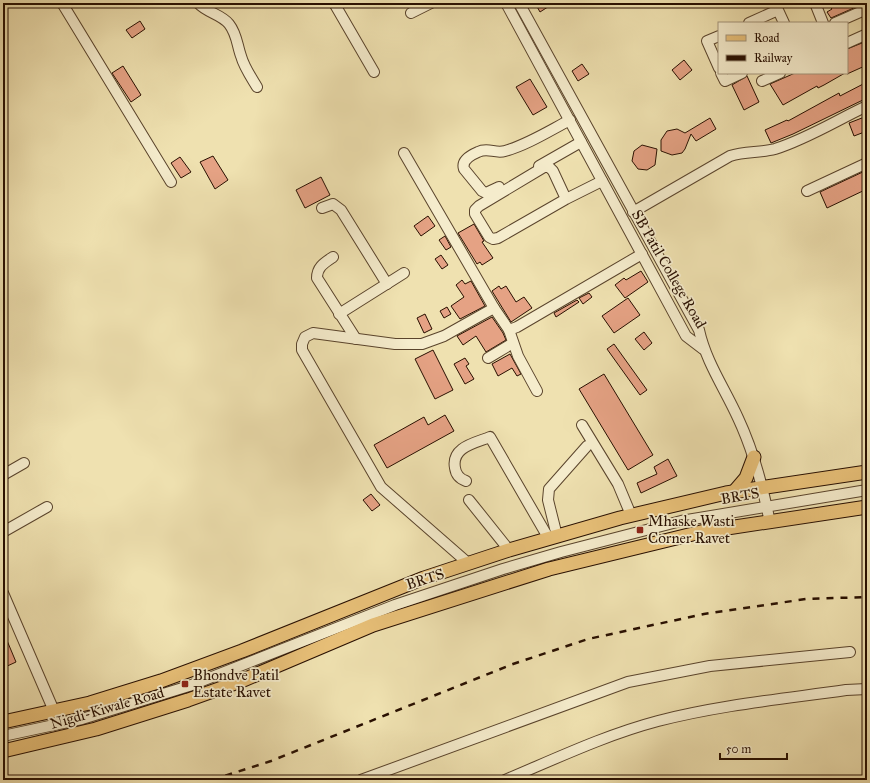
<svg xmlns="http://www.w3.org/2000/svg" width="870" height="783" viewBox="0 0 870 783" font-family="'IM FELL Great Primer',serif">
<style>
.building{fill:#e5a284;stroke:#280f00}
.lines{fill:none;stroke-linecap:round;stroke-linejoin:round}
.minor-casing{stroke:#5a442c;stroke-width:12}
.major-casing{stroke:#280f00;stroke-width:15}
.minor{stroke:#f5eccc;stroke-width:10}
.major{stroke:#e8c078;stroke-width:13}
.rail{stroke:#280f00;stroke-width:2.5;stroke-dasharray:7 7;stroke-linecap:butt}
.poi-dot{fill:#8f2418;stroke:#f5eccc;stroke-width:1.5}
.labels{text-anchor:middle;stroke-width:3.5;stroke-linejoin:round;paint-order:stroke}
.street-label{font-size:15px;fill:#280f00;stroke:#f5eccc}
.poi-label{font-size:15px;fill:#280f00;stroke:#f5eccc;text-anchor:start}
</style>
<rect width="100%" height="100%" fill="#efe1b0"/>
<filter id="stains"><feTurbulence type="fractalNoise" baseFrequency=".005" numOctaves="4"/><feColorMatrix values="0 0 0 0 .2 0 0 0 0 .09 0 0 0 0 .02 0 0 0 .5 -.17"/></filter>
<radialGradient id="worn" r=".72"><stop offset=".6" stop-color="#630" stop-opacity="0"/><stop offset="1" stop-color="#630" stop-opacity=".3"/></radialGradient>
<g class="building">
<path d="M535,3H554L540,12Z"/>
<path d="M827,3H865L831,18L827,12L832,9Z"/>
<path d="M140,21L145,29L132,38L126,30Z"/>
<path d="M867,41V65L847,74V49Z"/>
<path d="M684,60L692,70L680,80L672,70Z"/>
<path d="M582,64L589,74L578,81L572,71Z"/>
<path d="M123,66L141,95L131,102L112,73Z"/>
<path d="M795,73H845L824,85L818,88L817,86L783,105L770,84Z"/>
<path d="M747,76L759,102L744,110L732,85Z"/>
<path d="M530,79L547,107L533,115L516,87Z"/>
<path d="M867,82V98L793,134L771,143L765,130L787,120L788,121L839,93L840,96Z"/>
<path d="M867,116V131L854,136L849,123Z"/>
<path d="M710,118L716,129L696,141L691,134L685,149L682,153L672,155L661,151V140L667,131L677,129L685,133Z"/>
<path d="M642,145L657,149L655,165L647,170L638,169L632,161L634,151Z"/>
<path d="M213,156L228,180L215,189L200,162Z"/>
<path d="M180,157L191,172L181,178L171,163Z"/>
<path d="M867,170V189L827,208L820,192Z"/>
<path d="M321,177L330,195L305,208L296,190Z"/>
<path d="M428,216L435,226L421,236L414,226Z"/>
<path d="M474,224L484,241L482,242L493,258L482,265L480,262L477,264L458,233Z"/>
<path d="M445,236L451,247L446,250L439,240Z"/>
<path d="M441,255L448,265L442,269L435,259Z"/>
<path d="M641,271L648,282L625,298L615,285L624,278L626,280Z"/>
<path d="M462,280L465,284L471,281L485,306L460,319L451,306L464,297L456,285Z"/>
<path d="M499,286L501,289L506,286L516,302L524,297L532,308L511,322L492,291Z"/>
<path d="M589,293L592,297L583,304L579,298Z"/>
<path d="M628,298L640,315L614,333L602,316Z"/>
<path d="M577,300L579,302L556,317L554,313Z"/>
<path d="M447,307L451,314L444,318L440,311Z"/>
<path d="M425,314L432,329L424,333L417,318Z"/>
<path d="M492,317L503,333L506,340L486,352L476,336L463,345L457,336Z"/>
<path d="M644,332L652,343L644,350L635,339Z"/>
<path d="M614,344L647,390L640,395L607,349Z"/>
<path d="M433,350L453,390L435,399L415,359Z"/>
<path d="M510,354L521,374L517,376L512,368L498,376L492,364Z"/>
<path d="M465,358L469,364L466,366L474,379L465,384L454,364Z"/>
<path d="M604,374L653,455L628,470L579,389Z"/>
<path d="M445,415L454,431L387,468L374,445L424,417L428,425Z"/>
<path d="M668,459L677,476L641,493L637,483L657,474L654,467Z"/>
<path d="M371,494L380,505L372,511L363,500Z"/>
<path d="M3,631L16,662L3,668Z"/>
</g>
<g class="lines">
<g class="minor-casing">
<g id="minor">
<path d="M62,3L171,182"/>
<path d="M198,3C207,13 221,14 229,24C237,34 237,45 241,56C244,67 251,77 257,87"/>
<path d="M334,3L374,72"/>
<path d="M506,3L686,336L703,349"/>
<path d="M519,3L699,330C706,362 725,389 738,418C754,452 763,487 770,523"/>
<path d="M815,3L823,23"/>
<path d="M411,13L431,3"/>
<path d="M749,23L778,10L784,23"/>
<path d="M835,23L867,9"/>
<path d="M719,36L707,41L719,68"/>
<path d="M847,43L867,34"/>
<path d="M721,73L725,81L742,73"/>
<path d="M762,81L780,73"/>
<path d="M404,153L494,308L509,330L517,327L642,254"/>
<path d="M539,166L581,142"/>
<path d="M499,187L486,193L482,191L464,169C461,160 471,155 478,152C488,147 495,154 505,151C527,145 549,131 570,120"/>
<path d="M807,191L867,163"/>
<path d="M566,199L553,171L549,167H544L479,206L475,210V214L489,237L493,239L498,238L566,199L602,181"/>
<path d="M322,208L333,204L341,210L387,284"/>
<path d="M633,212L730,156C745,151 760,153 775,149C807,139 837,120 867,106"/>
<path d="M333,257C324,263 317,267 317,278L356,339"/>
<path d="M339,314L404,273"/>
<path d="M509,330L518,356L537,391"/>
<path d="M488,358L513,343"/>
<path d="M582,425L618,484L631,515"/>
<path d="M3,475L24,463"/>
<path d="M466,481C460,479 456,475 455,468C451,447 475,443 490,437L549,539"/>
<path d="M469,500L509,550"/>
<path d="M3,532L47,507"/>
<path d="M557,536L548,500L549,489L587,446"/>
<path d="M468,563L381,487L302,350V344L305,337L313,333L395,344H422L444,336L494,308"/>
<path d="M3,593L54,711"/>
<path d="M3,736L82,719L189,686L395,605L503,569L561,552L681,521L867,490"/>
<path d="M361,780L628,682L710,666L850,652"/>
<path d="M505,780C555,759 605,735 658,721C720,705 783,699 846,690L867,689"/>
</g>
</g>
<g class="major-casing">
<g id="major">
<path d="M734,492L746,478L754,457"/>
<path d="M3,722L90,703L161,681L242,651L424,578L509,550L620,518L726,493L867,472"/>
<path d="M3,751L96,729L188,700L241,681L373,625L549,569L701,532L867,507"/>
</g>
</g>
<use href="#minor" class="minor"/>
<use href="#major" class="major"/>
<path class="rail" d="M212,780L271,761L513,664L588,639L704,614L806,599L867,597"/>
</g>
<g class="poi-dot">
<rect x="636" y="526" width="8" height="8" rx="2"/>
<rect x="181" y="680" width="8" height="8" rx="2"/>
</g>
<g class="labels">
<g class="street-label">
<text transform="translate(669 269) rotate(60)" y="5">SB Patil College Road</text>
<text transform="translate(740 496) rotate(-10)" y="5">BRTS</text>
<text transform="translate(425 579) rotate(-18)" y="5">BRTS</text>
<text transform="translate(107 708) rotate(-16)" y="5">Nigdi-Kiwale Road</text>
</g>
<g class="poi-label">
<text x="648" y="526">Mhaske Wasti<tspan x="648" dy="17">Corner Ravet</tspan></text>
<text x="193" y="680">Bhondve Patil<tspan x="193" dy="17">Estate Ravet</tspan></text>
</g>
</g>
<rect width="870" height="783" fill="none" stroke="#efe1b0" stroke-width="16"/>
<rect x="4" y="4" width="862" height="775" fill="none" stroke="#280f00" stroke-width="2"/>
<rect x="8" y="8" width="854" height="767" fill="none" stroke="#280f00"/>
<rect x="718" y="22" width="130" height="52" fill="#f5eccc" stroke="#a3947a"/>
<rect x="726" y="35" width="20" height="6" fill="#e8c078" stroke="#a3947a"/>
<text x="754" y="42" font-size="12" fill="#280f00">Road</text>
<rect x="726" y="55" width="20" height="6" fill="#280f00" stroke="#a3947a"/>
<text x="754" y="62" font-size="12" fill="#280f00">Railway</text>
<path d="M720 753v6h67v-6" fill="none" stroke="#280f00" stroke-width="2"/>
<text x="726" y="753" font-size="12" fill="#280f00" stroke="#f5eccc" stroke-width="3" paint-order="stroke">50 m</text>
<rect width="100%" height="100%" filter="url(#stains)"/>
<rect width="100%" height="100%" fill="url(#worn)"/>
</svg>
